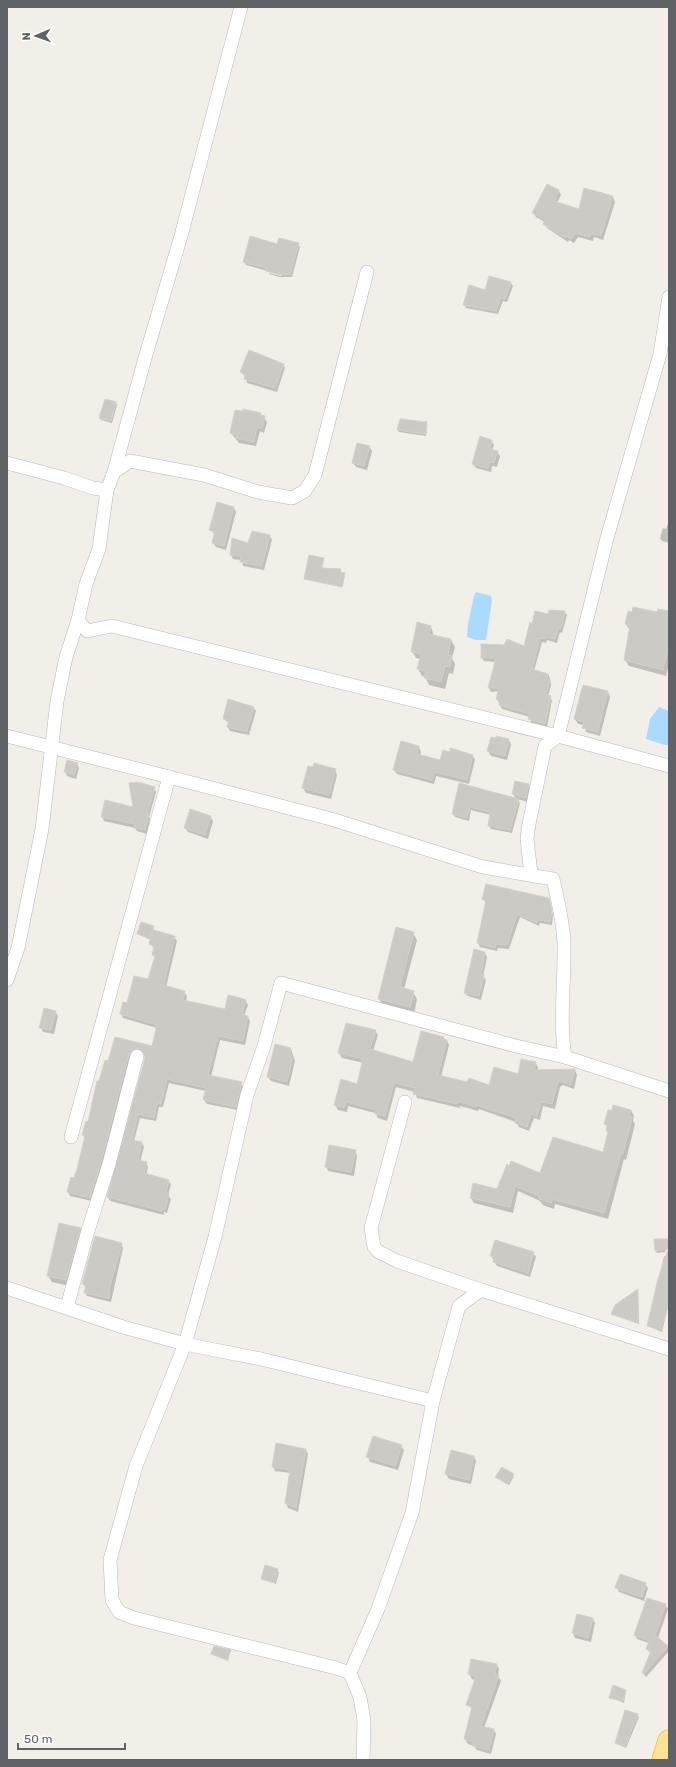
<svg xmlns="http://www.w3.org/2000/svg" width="676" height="1767" viewBox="0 0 676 1767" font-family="Rubik,sans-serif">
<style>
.water{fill:#aadaff}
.shadow{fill:#0003}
.building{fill:#cccac5;stroke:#d6d1c6}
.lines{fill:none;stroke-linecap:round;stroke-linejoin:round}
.street-casing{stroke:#b5b8bc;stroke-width:14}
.highway-casing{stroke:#f9ab00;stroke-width:23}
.street{stroke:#fff;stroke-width:13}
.highway{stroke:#fde293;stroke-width:22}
</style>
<rect width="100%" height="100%" fill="#f1efe8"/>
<g class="water">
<path d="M476,592L491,596L492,600L486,640H476L467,637L468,624L474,596Z"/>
<path d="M659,707L669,711V745H665L646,739L650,719Z"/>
</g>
<g class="shadow">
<path d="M547,185L559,191L561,195L557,203L579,210L613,197L615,202L603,240L594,237L593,241L578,237L574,243L569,240L568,242L547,228L545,222L536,217L533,213Z"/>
<path d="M298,244L300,247L292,277H279L269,274V273L281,276L282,275L246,265L244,261Z"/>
<path d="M490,277L511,283L513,286L507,302L503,301L498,314L466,308L464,305L485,291Z"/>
<path d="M283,364L285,368L277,392L247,383L246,377L241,372Z"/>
<path d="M116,403L117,405L112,423L101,420L100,418Z"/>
<path d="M260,413L267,422L264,433L260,431L256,446L239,443L231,433Z"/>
<path d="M427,423L426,436L399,432L398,430Z"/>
<path d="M491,440L494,445L492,450L497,452L500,456L497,467L492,466L491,472L476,468L473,464Z"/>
<path d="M369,446L372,451L367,470L356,467L353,463Z"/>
<path d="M234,508L236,512L226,550L216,547L213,543L215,535L211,530Z"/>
<path d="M668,523H669V543L662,541L660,538L663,528L666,529Z"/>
<path d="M258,533L270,536L272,540L264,570L243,566L242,560L233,559L231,555L249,544Z"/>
<path d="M323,559V569L340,570L341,573L344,574L343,586L305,578Z"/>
<path d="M565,612L567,615L562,633L560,632L557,643L547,640L546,643L542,642L534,671L548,674L550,678L551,685L548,696L552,700L547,727L531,723L530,717L502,709L497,699L499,691L491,692L489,688L496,662L484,661L482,658L525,647L533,626L548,615Z"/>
<path d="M669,612V664L666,676L629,666L625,660L630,630L626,624L658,613Z"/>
<path d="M431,627L434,636L451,640L455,647L452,658L455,664L453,674L449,673L445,689L429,685L425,677L422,676L418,669L420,659L416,658L412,651Z"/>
<path d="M608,692L610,697L600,736L586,732L584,725L578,724L575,719Z"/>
<path d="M254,708L256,711L249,735L230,731L228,727L229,723L224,719Z"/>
<path d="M509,740L511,745L507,760L491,756L488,751Z"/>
<path d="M402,743L419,747L421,752L420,756L441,761L473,756L475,760L469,784L436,776L434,784L397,774L394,770Z"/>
<path d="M77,764L79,768L76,779L67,776L65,772Z"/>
<path d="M335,770L337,775L331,799L306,793L303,788Z"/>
<path d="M460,784L516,799L513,794L528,785L531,789L528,802L517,799L520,803L512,833L491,829L489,825L491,815L471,810L469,821L455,817L453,814Z"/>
<path d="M154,788L156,792L149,817L150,819L147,834L137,831L135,828L104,821L102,816L134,809Z"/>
<path d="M210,816L213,821L208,839L188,832L185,828Z"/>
<path d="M483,899H549L553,915L552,925L540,923L539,926L520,917L509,949L498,948L497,951L480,947L478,943L486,903Z"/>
<path d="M153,927L154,931L174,937L177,941L166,987L184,992L187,996L186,1001L225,1010L245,1000L248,1005L244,1016L248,1017L250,1021L245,1045L220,1040L211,1077L241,1083L243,1087L238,1110L207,1104L204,1100L206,1091L169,1083L163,1107H159L156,1121L140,1118L134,1141L142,1143L144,1147L140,1162L146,1163L148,1167L146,1175L169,1181L171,1185L168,1195L171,1199L167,1213L164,1212V1215L110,1201L108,1197L146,1058L145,1054L141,1052L92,1201L70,1196L68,1192L75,1179L85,1139L83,1135L109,1063L115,1039L153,1048L157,1028L123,1018L121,1014L149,980L155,959L153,955L155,949L150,944L151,940L138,934Z"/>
<path d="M413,933L417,940L404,989L413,992L417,999L414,1014L383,1006L379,999Z"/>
<path d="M485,953L487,957L483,976L486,980L481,1000L468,996L465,993Z"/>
<path d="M55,1011L58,1016L54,1034L43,1032L41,1028Z"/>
<path d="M375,1031L378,1035L373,1051L413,1063L445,1040L447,1041L449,1045L441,1077L468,1084L490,1086L519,1075L536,1063L538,1068V1071L575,1070L577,1075L574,1089L563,1085L560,1087L555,1109L543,1106L540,1120L534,1118L529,1131L519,1127L516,1122L479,1109L478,1111L460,1106V1108L417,1098L415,1092L396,1087L387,1121L378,1118L375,1113L348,1106L347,1112L338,1110L335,1105L358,1085L364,1063L342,1058L339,1053Z"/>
<path d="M291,1049L295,1061L289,1086L271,1081L268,1077Z"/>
<path d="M631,1110L634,1116L633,1121L635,1124L626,1160L624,1159L608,1219L555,1204L554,1209L543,1205L540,1201L518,1191L513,1213L474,1203L471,1198L603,1154L609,1135L606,1124L612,1112Z"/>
<path d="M355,1151L357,1156L354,1176L328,1171L326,1166Z"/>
<path d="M80,1229L83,1235L69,1286L52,1282L48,1276Z"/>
<path d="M668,1242L665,1252L657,1253L656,1251Z"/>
<path d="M121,1244L123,1248L111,1302L87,1296L85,1292L86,1288L83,1284Z"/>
<path d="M533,1253L536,1257L530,1277L497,1266L491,1256Z"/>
<path d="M664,1256L669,1258V1303L662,1332L648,1326Z"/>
<path d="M638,1290L639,1324L613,1315L612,1313L616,1306Z"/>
<path d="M401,1446L404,1450L398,1470L370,1462L368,1457Z"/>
<path d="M306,1450L308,1454L298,1512L288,1508L286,1503L291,1473L275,1471L273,1466Z"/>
<path d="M474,1457L476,1461L471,1484L449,1479L446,1474Z"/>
<path d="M513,1474L514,1476L509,1485L497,1477Z"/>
<path d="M266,1567L279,1572L276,1584L262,1579Z"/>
<path d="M645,1584L648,1588L644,1601L619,1592L617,1588Z"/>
<path d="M665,1605L668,1609L658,1638L667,1646L669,1651L646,1677L643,1673L651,1654L647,1649L649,1643L637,1639L635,1635Z"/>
<path d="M593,1619L595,1623L591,1642L575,1638L573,1633Z"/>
<path d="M230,1651L228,1661L213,1654Z"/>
<path d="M497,1665L499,1669L498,1676L501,1681L484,1728L494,1730L496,1734L491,1754L477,1750L474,1746L468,1744L465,1739L473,1710L467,1704L476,1680L472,1679L469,1674Z"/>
<path d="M626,1691L624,1703L610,1697Z"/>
<path d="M626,1711L639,1717L626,1748L616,1743Z"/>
</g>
<g class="building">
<path d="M547,184L559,190L554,201L579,209L584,188L613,196L601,236L591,233L590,237L576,233L571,239L566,236L565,238L543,224L545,220L532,213Z"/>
<path d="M250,236L277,244L279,238L299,243L290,275L277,274L266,271L267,268L243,262Z"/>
<path d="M489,276L511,282L505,299L501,298L496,311L463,305L469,285L485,290Z"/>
<path d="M249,350L284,364L275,388L244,379L245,374L240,372Z"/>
<path d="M105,399L116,402L111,421L99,418Z"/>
<path d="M243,409L261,413L260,415L265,416L262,429L257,427L254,442L236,438L237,435L230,433L235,410L243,411Z"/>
<path d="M400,419L427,422L426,434L397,430Z"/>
<path d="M480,436L492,440L490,449L498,451L494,463L490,462L488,468L472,464Z"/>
<path d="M357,443L370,446L364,466L352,463Z"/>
<path d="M217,502L234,507L224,546L212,543L215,532L209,530Z"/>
<path d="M252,531L270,535L262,566L240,562L241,556L230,555L232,538L248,543Z"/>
<path d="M309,555L324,558L322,568L341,569L340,572L345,573L342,587L304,579Z"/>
<path d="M633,607L657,612L658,609L669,611V645L663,670L624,660L630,625L625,624L628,611L632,612Z"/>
<path d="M549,610L565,611L561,629H558L555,639L545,637L544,639L540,638L532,669L548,674L547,679L550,680L546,694L551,696L545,724L528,719L530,714L499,705L500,700L496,699L499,688H488L496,658H481V644L504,645L507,639L524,646L530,622L532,624L535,611L548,614Z"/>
<path d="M417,622L431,626L429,634L451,639L448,655L452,656L450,667L445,666L441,682L424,678L426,671L417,669L421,654L411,652Z"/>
<path d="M583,685L608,691L598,732L582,728L584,722L574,719Z"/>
<path d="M228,699L254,707L247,732L227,727L229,720L223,719Z"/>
<path d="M496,736L509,739L505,756L487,751L491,737L496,738Z"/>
<path d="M401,741L419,746L417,754L440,760L443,750L450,752V748L473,755L467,780L434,772L432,780L393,770Z"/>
<path d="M67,760L78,763L74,775L64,772Z"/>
<path d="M314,763L336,769L329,795L302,788L308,766L313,767Z"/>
<path d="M515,781L529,784L526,798L512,794Z"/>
<path d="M138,782L155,787L147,814H149L145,830L134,828L135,824L101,817L105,800L133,807L129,783Z"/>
<path d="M459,783L519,799L510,830L488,826L490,812L470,807L467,818L452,814Z"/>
<path d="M190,809L211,816L205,835L184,828Z"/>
<path d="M486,884L549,898L552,911L550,922L538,920L537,923L517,914L507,945L496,944L495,948L477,943L486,900L482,899Z"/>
<path d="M141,922L154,926L150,938L137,934Z"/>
<path d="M396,927L414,932L400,987L414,991L410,1007L378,999Z"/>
<path d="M153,930L175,936L163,988L166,986L185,991L183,1000L225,1009L228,995L241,998L246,1000L242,1014L248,1016L243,1041L218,1036L208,1075L242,1082L236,1107L203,1100L206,1088L167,1079L161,1104L157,1103L154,1118L138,1114L132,1140L142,1142L138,1160L147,1162L144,1173L169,1180L166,1193L169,1194L165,1209H162V1211L107,1197L145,1058L143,1051L139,1048L132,1050L129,1054L101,1162L90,1198L67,1192L71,1177L74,1178L77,1169L85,1136L82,1135L86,1121L88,1122L97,1081H99L105,1060L108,1061L115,1037L152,1046L157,1025L120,1014L123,1002L127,1003L134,976L148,979L155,956L152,955L154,946L149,944Z"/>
<path d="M474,949L485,952L481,974L484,975L479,996L464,993Z"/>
<path d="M44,1008L56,1011L51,1030L39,1028Z"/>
<path d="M346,1023L376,1030L370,1049L413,1062L421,1031L444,1037V1039L447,1040L438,1075L467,1082L469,1078L489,1085L494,1067L518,1074L521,1059L536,1062L534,1070L575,1069L571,1085L560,1081L558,1082L552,1104L541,1102L537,1116L531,1114L527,1127L515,1123L516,1118L477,1105L476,1107L458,1101L457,1104L413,1094L415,1088L394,1083L385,1116L375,1114L376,1110L346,1102L344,1108L334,1105L341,1079L357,1084L363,1059L338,1053Z"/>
<path d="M275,1044L291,1048L290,1055L293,1056L287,1082L267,1077Z"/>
<path d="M613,1105L631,1110L629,1117H632L623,1154H621L604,1213L552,1199L551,1203L539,1199V1196L515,1186L510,1207L470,1198L473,1183L497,1189L507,1164L509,1166L511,1161L540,1173L553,1137L603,1152L608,1132L606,1131L607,1125L604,1124L608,1110H612Z"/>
<path d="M329,1145L356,1150L351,1172L325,1167Z"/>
<path d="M59,1223L81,1228L66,1280L47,1276Z"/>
<path d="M95,1236L122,1243L110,1286L109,1298L84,1293L86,1285L82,1284Z"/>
<path d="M654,1239H669V1249L655,1251Z"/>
<path d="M495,1240L534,1252L528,1273L493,1262L495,1257L490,1256Z"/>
<path d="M667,1252H669V1303L661,1330L647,1326L658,1279Z"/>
<path d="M638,1289V1323L611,1314L615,1305Z"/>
<path d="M373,1436L402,1445L395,1466L366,1457Z"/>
<path d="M276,1443L306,1449L296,1508L285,1503L290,1470L272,1467Z"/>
<path d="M451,1450L474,1456L469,1480L445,1474Z"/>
<path d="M502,1467L514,1474L507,1484L495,1477Z"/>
<path d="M265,1565L278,1569L275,1583L261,1579Z"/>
<path d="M620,1574L646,1583L642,1597L615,1588Z"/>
<path d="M647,1598L666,1604L655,1635L668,1646L644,1674L642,1673L651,1651L646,1649L649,1641L634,1635Z"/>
<path d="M577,1614L593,1618L588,1638L572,1633Z"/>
<path d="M214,1646L231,1650L227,1660L211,1654Z"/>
<path d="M471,1659L497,1664L495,1675H499L481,1726L494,1729L489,1750L473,1746L474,1742L464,1739L472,1707L466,1705L476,1676L468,1674Z"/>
<path d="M613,1685L626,1690L623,1701L609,1698Z"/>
<path d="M625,1710L638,1714L625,1747L615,1743Z"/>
</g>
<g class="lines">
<g class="street-casing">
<g id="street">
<path d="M241,7L181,236L145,358L114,472L107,490L99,549L86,584L78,620L87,631L112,626L558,736L669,766"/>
<path d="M7,463L64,478L93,488L107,490"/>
<path d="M114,472L130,461L204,475L258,492L292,498L305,491L315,475L367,272"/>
<path d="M7,736L169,777"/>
<path d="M531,874L527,839L529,824L545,746L558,736L607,538L660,354L669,297"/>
<path d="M7,980L18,948L42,829L57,701L66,657L78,620"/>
<path d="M405,1102L371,1228L374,1247L379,1252L397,1261L481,1290L669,1349"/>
<path d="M71,1137L169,777L331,819L483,867L553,879C558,900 563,922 564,943C565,981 559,1020 565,1057"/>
<path d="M7,1288L123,1327L185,1344L261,1359L433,1401"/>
<path d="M481,1290L459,1306L433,1401L412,1513L378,1609L350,1673L336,1668L134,1618L119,1612L112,1600L110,1560L136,1466L185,1344L215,1237L247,1095L264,1046L281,983L516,1046L565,1057L669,1091"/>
<path d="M67,1307L87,1234L109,1164L137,1056"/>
<path d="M350,1673L360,1697L364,1720L363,1760"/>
</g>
</g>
<g class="highway-casing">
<path id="highway" d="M663,1760L669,1741"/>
</g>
<use href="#street" class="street"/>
<use href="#highway" class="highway"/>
</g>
<rect width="676" height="1767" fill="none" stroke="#5f6368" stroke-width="16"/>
<g transform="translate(36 36) rotate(268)" stroke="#ffffff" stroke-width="3" paint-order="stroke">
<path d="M0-3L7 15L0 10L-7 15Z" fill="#5f6368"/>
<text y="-6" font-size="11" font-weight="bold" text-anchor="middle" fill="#5f6368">N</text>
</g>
<path d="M18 1743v6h107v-6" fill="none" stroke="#5f6368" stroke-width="2"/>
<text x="24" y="1743" font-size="12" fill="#5f6368" stroke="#ffffff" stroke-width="3" paint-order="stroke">50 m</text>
</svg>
